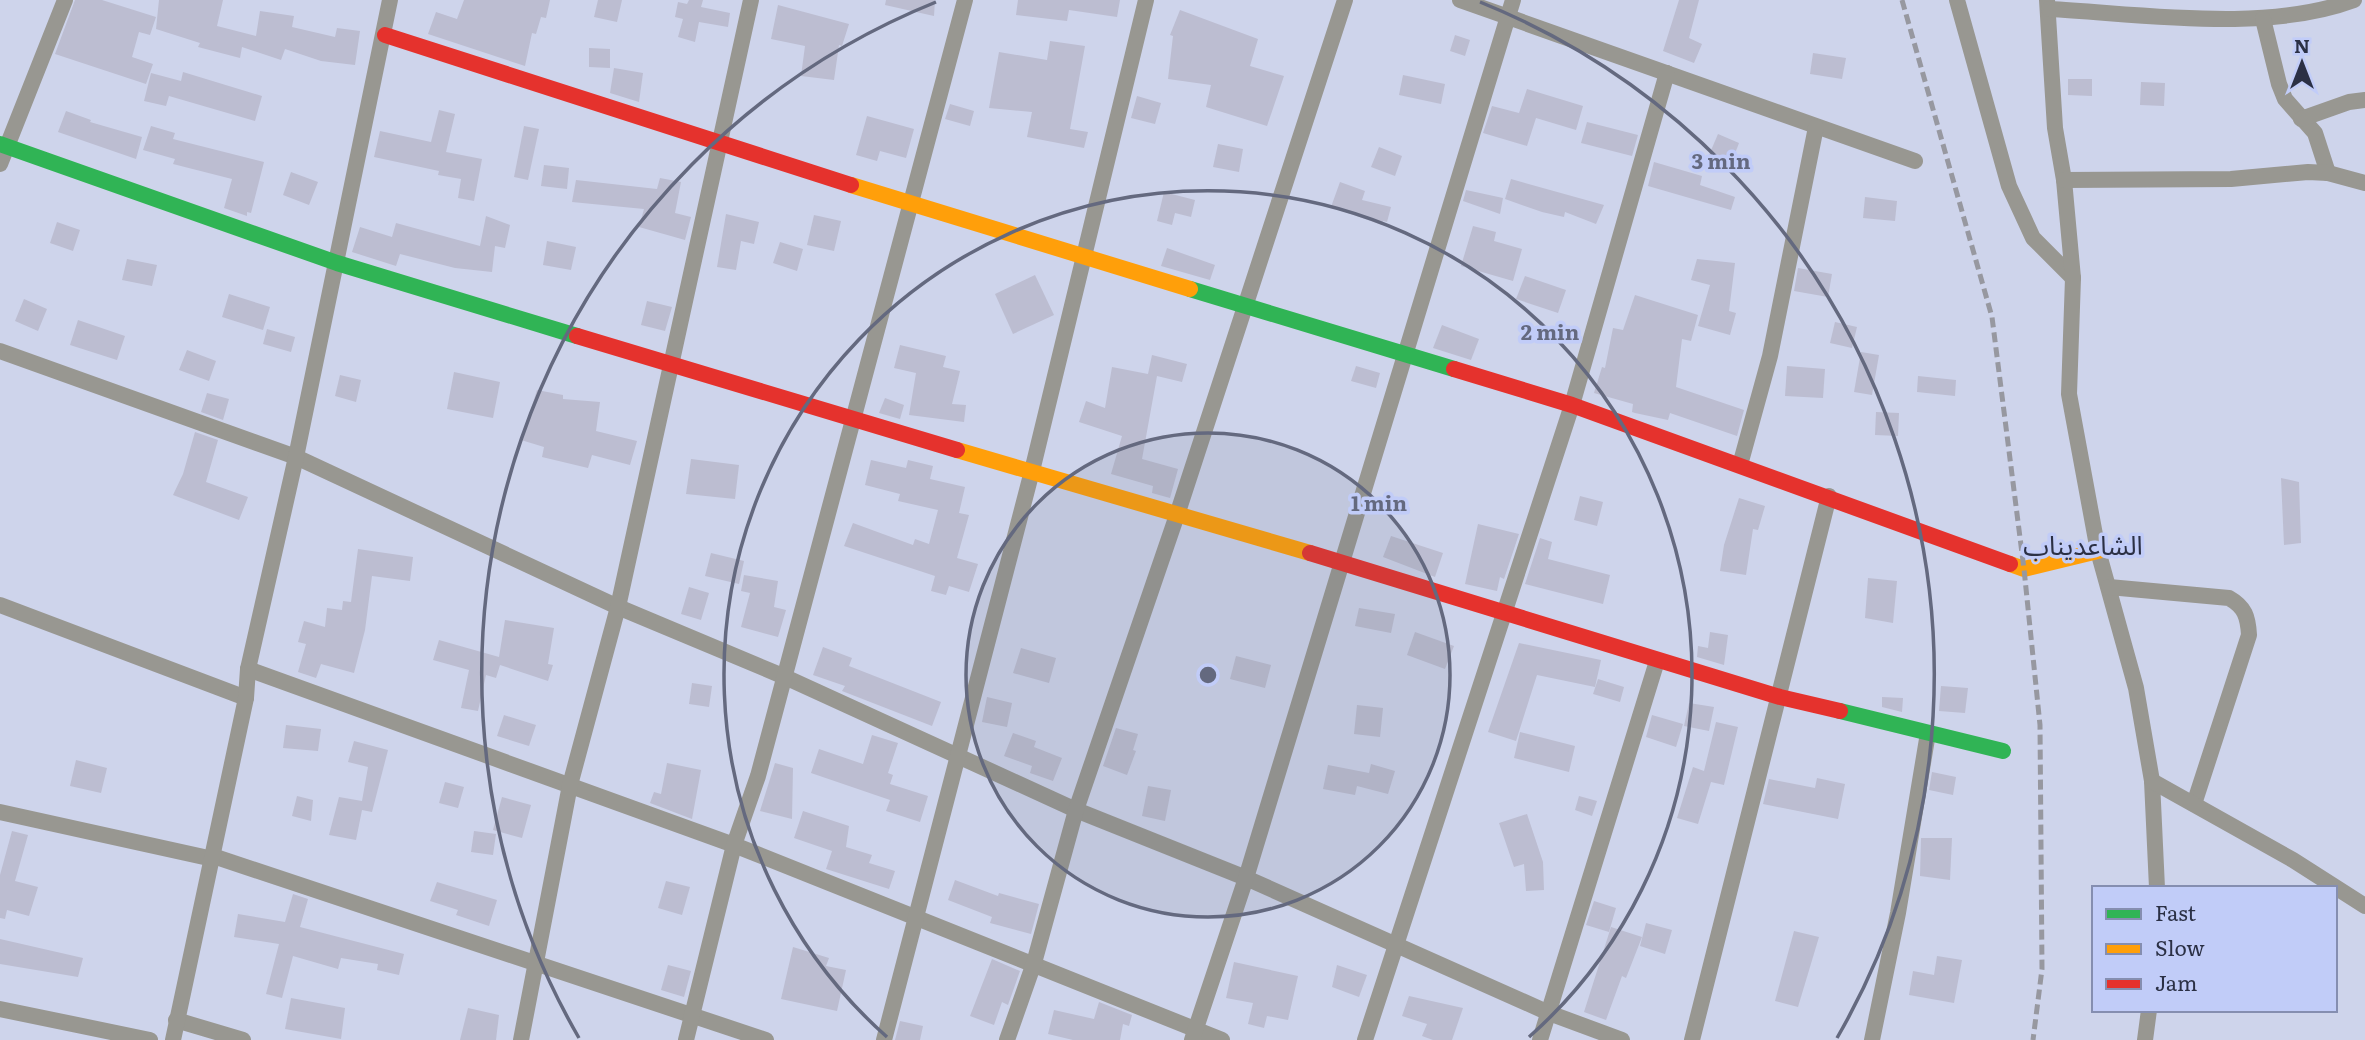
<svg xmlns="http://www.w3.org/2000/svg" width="2365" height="1040" viewBox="0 0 2365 1040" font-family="Literata,'Noto Sans Arabic',serif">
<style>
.building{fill:#bcbdd1}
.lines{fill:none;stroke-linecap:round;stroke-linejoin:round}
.street{stroke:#989791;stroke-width:16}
.fast{stroke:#30b455;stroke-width:16}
.slow{stroke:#ff9f0a;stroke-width:16}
.jam{stroke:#e5322d;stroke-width:16}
.rail{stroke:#9798a0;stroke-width:5;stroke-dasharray:10 5;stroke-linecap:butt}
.ring{fill:none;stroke:#64697f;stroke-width:3.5}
.labels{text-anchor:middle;stroke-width:7;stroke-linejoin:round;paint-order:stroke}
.neighbourhood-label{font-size:26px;fill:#2b3045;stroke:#c1ccf8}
.centre{fill:#64697f;stroke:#c1ccf8;stroke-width:3.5}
.ring-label{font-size:21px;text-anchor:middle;font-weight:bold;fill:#64697f;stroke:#c1ccf8;stroke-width:7;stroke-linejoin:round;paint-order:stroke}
</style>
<rect width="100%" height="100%" fill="#ced4eb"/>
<g class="building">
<path d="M75,0H102L156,17L150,35L139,32L132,57L153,64L146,84L55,54Z"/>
<path d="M159,0H223L217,26L256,36L260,11L294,16L292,27L335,37L337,28L360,31L355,65L321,61L285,49L281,60L242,47L240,58L198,47L200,43L156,29Z"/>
<path d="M464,0H550L546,18L541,17L536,34L532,33L525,66L428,34L436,12L457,19Z"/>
<path d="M598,0H622L617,22L594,17Z"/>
<path d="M689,0H703L701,7L730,13L728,27L699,22L695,42L678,37L683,19L675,17L678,2L687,4Z"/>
<path d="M886,0H935L934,16L885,5Z"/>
<path d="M1018,0H1120L1117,17L1069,10L1067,21L1016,15Z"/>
<path d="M1679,0H1699L1689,38L1702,44L1694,63L1663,51Z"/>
<path d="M778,5L849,24L842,46L839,45L834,80L801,76L805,46L771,39Z"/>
<path d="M1180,10L1258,39L1250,66L1284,76L1267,126L1206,107L1211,85L1168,79L1173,36L1170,35Z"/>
<path d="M1455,35L1470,40L1465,56L1450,51Z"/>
<path d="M1050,41L1085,46L1070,129L1088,132L1084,148L1027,137L1032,112L989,108L999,52L1047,60Z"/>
<path d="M589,48L610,49V68L589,67Z"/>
<path d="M1813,53L1846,58L1842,79L1810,74Z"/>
<path d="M614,68L643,73L639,102L610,93Z"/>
<path d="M183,72L262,96L255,121L169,96L166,106L144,101L151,73L181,81Z"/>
<path d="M1403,75L1445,84L1441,104L1399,95Z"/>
<path d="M2068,79H2092V96L2068,95Z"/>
<path d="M2141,82L2165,83L2164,106L2140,105Z"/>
<path d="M1527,89L1583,106L1576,130L1536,118L1527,146L1483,133L1492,106L1519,113Z"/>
<path d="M1137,96L1161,103L1155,124L1131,118Z"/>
<path d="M950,104L974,111L970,126L945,119Z"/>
<path d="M439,110L455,114L446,152L482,159L474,201L458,198L461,179L438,175L439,171L374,157L380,131L431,142Z"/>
<path d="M66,111L91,120L90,122L142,137L136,159L58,132Z"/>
<path d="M867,116L914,129L906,158L880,151L877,161L856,155Z"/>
<path d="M1587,122L1638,135L1632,156L1581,143Z"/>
<path d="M151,126L175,133L173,139L264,162L251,213L247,212V216L224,208L232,179L173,164L175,159L143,150Z"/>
<path d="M524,126L539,129L528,180L514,177Z"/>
<path d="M1718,134L1739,143L1731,164L1709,155Z"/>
<path d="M1218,144L1243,149L1239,172L1213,167Z"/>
<path d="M1379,147L1402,156L1395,176L1371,167Z"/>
<path d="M1654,162L1702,176L1700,185L1735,197L1731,210L1648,186Z"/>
<path d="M544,165L569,168L567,189L541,186Z"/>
<path d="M291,172L318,182L309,205L283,195Z"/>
<path d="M660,178L681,182L675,213L691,217L685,240L639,227L644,209L572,202L576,180L657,189Z"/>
<path d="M1511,179L1604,205L1596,224L1565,212L1564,217L1542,212L1505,199Z"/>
<path d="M1340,182L1365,191L1362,200L1391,207L1387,222L1383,221L1382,225L1331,207Z"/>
<path d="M1466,190L1503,198L1500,214L1463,201Z"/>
<path d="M1164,192L1195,200L1191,217L1175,213L1172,225L1157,221Z"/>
<path d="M1865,197L1897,201L1895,221L1863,218Z"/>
<path d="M726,214L759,222L754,244L741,241L736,270L717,267Z"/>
<path d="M814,215L841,221L834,251L807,245Z"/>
<path d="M486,216L510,225L505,248L495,246L492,272L455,268L400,254L396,266L352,252L360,227L392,237L396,223L480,246Z"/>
<path d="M57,222L80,230L73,251L50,243Z"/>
<path d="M1473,226L1496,232L1494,241L1522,249L1513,281L1461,266Z"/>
<path d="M547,241L576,247L571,270L543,265Z"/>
<path d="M780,242L803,249L797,271L773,263Z"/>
<path d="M1167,248L1215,265L1210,280L1161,266Z"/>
<path d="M127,259L157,265L152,286L122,280Z"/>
<path d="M1697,259L1735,263L1729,311L1736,313L1730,335L1698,326L1710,285L1691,280Z"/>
<path d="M1798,268L1832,274L1828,297L1794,291Z"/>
<path d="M1035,275L1054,315L1013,334L995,294Z"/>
<path d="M1525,276L1566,290L1558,313L1516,299Z"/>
<path d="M229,294L270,307L263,330L222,317Z"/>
<path d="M1635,295L1698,315L1691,341L1682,339L1676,387L1744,410L1737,436L1670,413L1668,420L1635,413L1632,412L1633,404L1594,393L1602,367L1605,368L1613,328L1623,330Z"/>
<path d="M24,299L47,309L38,331L15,321Z"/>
<path d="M647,301L672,307L665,331L641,325Z"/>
<path d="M78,320L125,336L117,360L70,345Z"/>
<path d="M1835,322L1857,327L1852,348L1830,343Z"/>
<path d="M1442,325L1479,339L1471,360L1433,348Z"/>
<path d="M267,329L295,337L291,352L263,344Z"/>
<path d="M900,345L946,356L943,367L960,371L952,404L966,405L964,422L909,415L916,373L894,368Z"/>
<path d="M187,350L216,361L209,381L179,370Z"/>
<path d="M1861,352L1879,355L1872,395L1854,392Z"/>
<path d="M1152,355L1187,364L1182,382L1157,376L1142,459L1178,469L1170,498L1152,493L1153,486L1111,474L1122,436L1079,422L1086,401L1105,408L1112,367L1148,374Z"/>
<path d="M1356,366L1380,373L1376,388L1351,381Z"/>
<path d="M1787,366L1825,369L1823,398L1785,396Z"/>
<path d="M454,372L500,382L493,418L447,409Z"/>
<path d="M340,375L361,380L356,402L335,396Z"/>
<path d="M1918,376L1956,380L1955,396L1917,392Z"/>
<path d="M537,390L563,395V399L600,402L596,431L637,441L630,465L592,455L588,468L542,457L544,447L521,440Z"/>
<path d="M207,393L229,399L223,420L201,412Z"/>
<path d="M885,398L904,405L900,419L879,413Z"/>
<path d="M1876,412L1899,413L1898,436L1875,435Z"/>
<path d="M195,432L218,440L206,482L248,497L239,520L173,495L183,474Z"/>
<path d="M691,459L739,465L735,499L686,494Z"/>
<path d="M871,460L906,468L908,460L933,466L930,479L965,487L959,513L969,515L957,558L978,564L969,592L949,586L946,595L931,591L935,576L844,546L853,523L913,545L915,539L929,544L938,510L898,501L900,494L865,485Z"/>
<path d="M2281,478L2299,482L2301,543L2284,545Z"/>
<path d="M1580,496L1603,502L1597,526L1574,520Z"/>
<path d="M1739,498L1765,506L1758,530L1753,529L1746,575L1720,571L1724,545Z"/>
<path d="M1478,524L1519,534L1504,579L1500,577L1497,591L1465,584Z"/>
<path d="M1391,536L1443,553L1435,577L1383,557Z"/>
<path d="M1540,538L1552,542L1548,559L1610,575L1603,604L1525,584Z"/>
<path d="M358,549L413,557L410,581L372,576L365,630L354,673L321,664L316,678L298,672L306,644L298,642L304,621L325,627L327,608L342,610L343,601L351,602Z"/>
<path d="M711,553L744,561L739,584L705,576Z"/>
<path d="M744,575L778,581L774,607L786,610L778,637L741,627L750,593L741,591Z"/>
<path d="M1868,578L1897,581L1893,623L1865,618Z"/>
<path d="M689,587L709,593L701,620L681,614Z"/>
<path d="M1359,608L1395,614L1391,633L1355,626Z"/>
<path d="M505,620L554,628L548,664L553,665L548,681L500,665L496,678L486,675L478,711L461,708L469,670L433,660L439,640L499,657Z"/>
<path d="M1415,632L1454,646L1445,669L1407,655Z"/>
<path d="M1710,632L1728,635L1724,665L1697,657L1698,646L1708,648Z"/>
<path d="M1519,643L1601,660L1595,687L1537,675L1516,741L1488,732Z"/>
<path d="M823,647L852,658L849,666L941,702L932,726L842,691L845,686L813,675Z"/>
<path d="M1021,648L1056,658L1049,683L1013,673Z"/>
<path d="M1236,656L1271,665L1265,688L1230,679Z"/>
<path d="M1598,679L1624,687L1620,702L1593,694Z"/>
<path d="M692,683L712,686L709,707L689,704Z"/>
<path d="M1941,686L1968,688L1965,713L1939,711Z"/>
<path d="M987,697L1012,703L1007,727L982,722Z"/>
<path d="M1882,697L1903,698L1902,712L1882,707Z"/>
<path d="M1689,703L1714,707L1709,731L1684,726Z"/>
<path d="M1357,705L1383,708L1380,737L1354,734Z"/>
<path d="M504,715L536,725L529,746L497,736Z"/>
<path d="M1652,715L1683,724L1676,747L1646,737Z"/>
<path d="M1716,722L1738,727L1724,785L1711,782L1698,824L1677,818L1693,767L1704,771Z"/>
<path d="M286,725L321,729L318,751L283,748Z"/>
<path d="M1116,728L1138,734L1133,750L1136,751L1127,775L1103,766Z"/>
<path d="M1520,732L1575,746L1569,772L1514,758Z"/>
<path d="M1013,733L1036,741L1034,747L1062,758L1053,781L1030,773L1032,766L1004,756Z"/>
<path d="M872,735L898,743L888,773L893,775L890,784L928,796L920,822L886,811L890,800L811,773L819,749L863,764Z"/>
<path d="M354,741L388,750L372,812L362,810L356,840L329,835L339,797L362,801L368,767L348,762Z"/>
<path d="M76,760L107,768L101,793L70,786Z"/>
<path d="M667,763L701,770L692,819L650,803L654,792L661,794Z"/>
<path d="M775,763L793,768L792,819L760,811Z"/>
<path d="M1371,764L1395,771L1388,794L1357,786L1355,795L1323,789L1328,765L1369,773Z"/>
<path d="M1932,772L1956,777L1953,795L1929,790Z"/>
<path d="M1817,778L1845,784L1838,819L1763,804L1769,779L1815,788Z"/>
<path d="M445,782L464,787L458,808L439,803Z"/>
<path d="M1148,786L1171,790L1165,821L1142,816Z"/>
<path d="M297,796L313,800L311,821L292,816Z"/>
<path d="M1579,796L1597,801L1592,816L1575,810Z"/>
<path d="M502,797L531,805L522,838L493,830Z"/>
<path d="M803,811L849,826L846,847L872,855L869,863L895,871L889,889L826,869L832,851L794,838Z"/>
<path d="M1527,814L1543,862L1544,890L1526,891L1524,864L1514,867L1499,823Z"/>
<path d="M12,831L28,835L15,881L38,887L29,916L7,910L5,919L0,918V875Z"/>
<path d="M474,831L496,834L493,855L471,852Z"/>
<path d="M1921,838H1952L1950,880L1920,876Z"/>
<path d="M955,880L998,896L999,893L1039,904L1031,934L990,923L992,917L948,900Z"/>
<path d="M666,881L690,887L682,915L658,908Z"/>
<path d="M437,882L497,900L489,926L456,915L458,910L430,901Z"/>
<path d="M293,894L308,899L300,927L404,954L399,975L377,970L378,964L341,958L338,969L293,956L282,998L266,994L279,944L234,937L238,914L285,922Z"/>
<path d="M1594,901L1616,908L1609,932L1586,925Z"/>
<path d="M1646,923L1672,930L1665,954L1640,946Z"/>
<path d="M1611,927L1642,937L1626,978L1622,976L1606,1020L1584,1012Z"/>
<path d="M1794,931L1819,937L1798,1007L1775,1001Z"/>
<path d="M0,939L83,958L78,977L0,964Z"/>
<path d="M793,947L829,958L826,966L846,970L837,1011L781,999Z"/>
<path d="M1937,956L1962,960L1954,1003L1909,995L1913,971L1934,975Z"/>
<path d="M992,959L1020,971L1008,1005L1002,1002L994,1025L970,1016Z"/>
<path d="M1234,962L1298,976L1288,1020L1267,1016L1264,1028L1248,1024L1253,1003L1226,998Z"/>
<path d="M668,965L691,971L684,997L661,990Z"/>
<path d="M1337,965L1367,975L1359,997L1332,987Z"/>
<path d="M1409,996L1463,1008L1452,1040H1433L1422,1036L1427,1024L1402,1016Z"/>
<path d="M291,998L345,1008L341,1039L285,1029Z"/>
<path d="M1099,1002L1132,1015L1129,1026L1123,1024L1120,1040H1073L1048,1034L1054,1010L1094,1019Z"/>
<path d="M468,1008L499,1015L496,1040H460Z"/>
<path d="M900,1021L923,1026L920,1040H895Z"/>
</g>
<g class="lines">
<g class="street">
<path d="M1460,0L1915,161"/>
<path d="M1957,0L2009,186L2033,238L2073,278"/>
<path d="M2047,0L2055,128L2064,180L2073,278L2069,394L2098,551L2136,688L2152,781L2157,888"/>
<path d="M2049,9C2143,14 2266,33 2354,0"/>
<path d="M2263,19L2279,84L2285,99L2315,133L2328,173"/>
<path d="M2301,119L2349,102L2365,100"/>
<path d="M0,164L65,0"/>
<path d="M2064,180L2231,179L2308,172L2328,173L2365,183"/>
<path d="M0,351L296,457L618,607L785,677L1076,810L1246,878L1549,1013L1622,1040"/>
<path d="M1740,465L1770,356L1816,127"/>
<path d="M2109,587L2229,598C2245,607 2248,617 2249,635L2194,804"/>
<path d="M0,605L246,698"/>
<path d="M248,669L734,845L1222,1040"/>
<path d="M2152,781L2293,860L2365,906"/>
<path d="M0,812L213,859"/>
<path d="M213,856L766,1040"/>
<path d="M0,1009L150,1040"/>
<path d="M176,1020L243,1040"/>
<path d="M173,1040L246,698L248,669L296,457L390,0"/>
<path d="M521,1040L570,785L618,607L751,0"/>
<path d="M686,1040L734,845L758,776L965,0"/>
<path d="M884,1040L1032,471L1146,0"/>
<path d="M1007,1040L1034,963L1076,810L1177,515L1345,0"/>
<path d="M1192,1040L1246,878L1513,0"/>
<path d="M1365,1040L1572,405L1667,73"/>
<path d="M1540,1040L1657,661"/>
<path d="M1692,1040L1829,496"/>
<path d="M1872,1040L1898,913L1928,733"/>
<path d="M2145,1040L2149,1010"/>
</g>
<g class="fast">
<path d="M0,144L337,263L577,336"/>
<path d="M1190,289L1454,369"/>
<path d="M1840,711L2003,751"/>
</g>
<g class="slow">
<path d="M851,185L1190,289"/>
<path d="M957,450L1310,553"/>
<path d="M2010,564L2024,569L2098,551"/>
</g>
<g class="jam">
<path d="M385,35L851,185"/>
<path d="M577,336L957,450"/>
<path d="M1454,369L1572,405L2010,564"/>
<path d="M1310,553L1780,697L1840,711"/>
</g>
<path class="rail" d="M1902,0L1992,317L2024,569L2040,725L2042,969L2033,1040"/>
</g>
<circle cx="1208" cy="675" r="242" fill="#64697f" fill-opacity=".12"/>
<g class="ring">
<circle cx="1208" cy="675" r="242"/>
<path d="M887 1037A484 484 0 1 1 1529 1037"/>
<path d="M579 1038A726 726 0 0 1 936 2M1480 2A726 726 0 0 1 1837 1038"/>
</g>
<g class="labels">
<g class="neighbourhood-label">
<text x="2083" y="555">الشاعديناب</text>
</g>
</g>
<circle cx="1208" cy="675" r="10" class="centre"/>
<g class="ring-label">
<text x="1721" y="169">3 min</text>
<text x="1550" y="340">2 min</text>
<text x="1379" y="511">1 min</text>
</g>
<rect x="2092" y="886" width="245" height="126" fill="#c1ccf8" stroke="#858eb0" stroke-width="2"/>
<rect x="2106" y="909" width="35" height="10" fill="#30b455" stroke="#858eb0" stroke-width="2"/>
<text x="2155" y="921" font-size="21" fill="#2b3045">Fast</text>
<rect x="2106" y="944" width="35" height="10" fill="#ff9f0a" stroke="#858eb0" stroke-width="2"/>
<text x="2155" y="956" font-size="21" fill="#2b3045">Slow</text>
<rect x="2106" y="979" width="35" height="10" fill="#e5322d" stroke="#858eb0" stroke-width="2"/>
<text x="2155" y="991" font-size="21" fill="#2b3045">Jam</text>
<g transform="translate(2302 63)" stroke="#c1ccf8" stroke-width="5" paint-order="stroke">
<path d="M0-5L12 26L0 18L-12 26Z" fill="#2b3045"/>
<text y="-10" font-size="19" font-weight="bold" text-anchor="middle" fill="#2b3045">N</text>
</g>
</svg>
